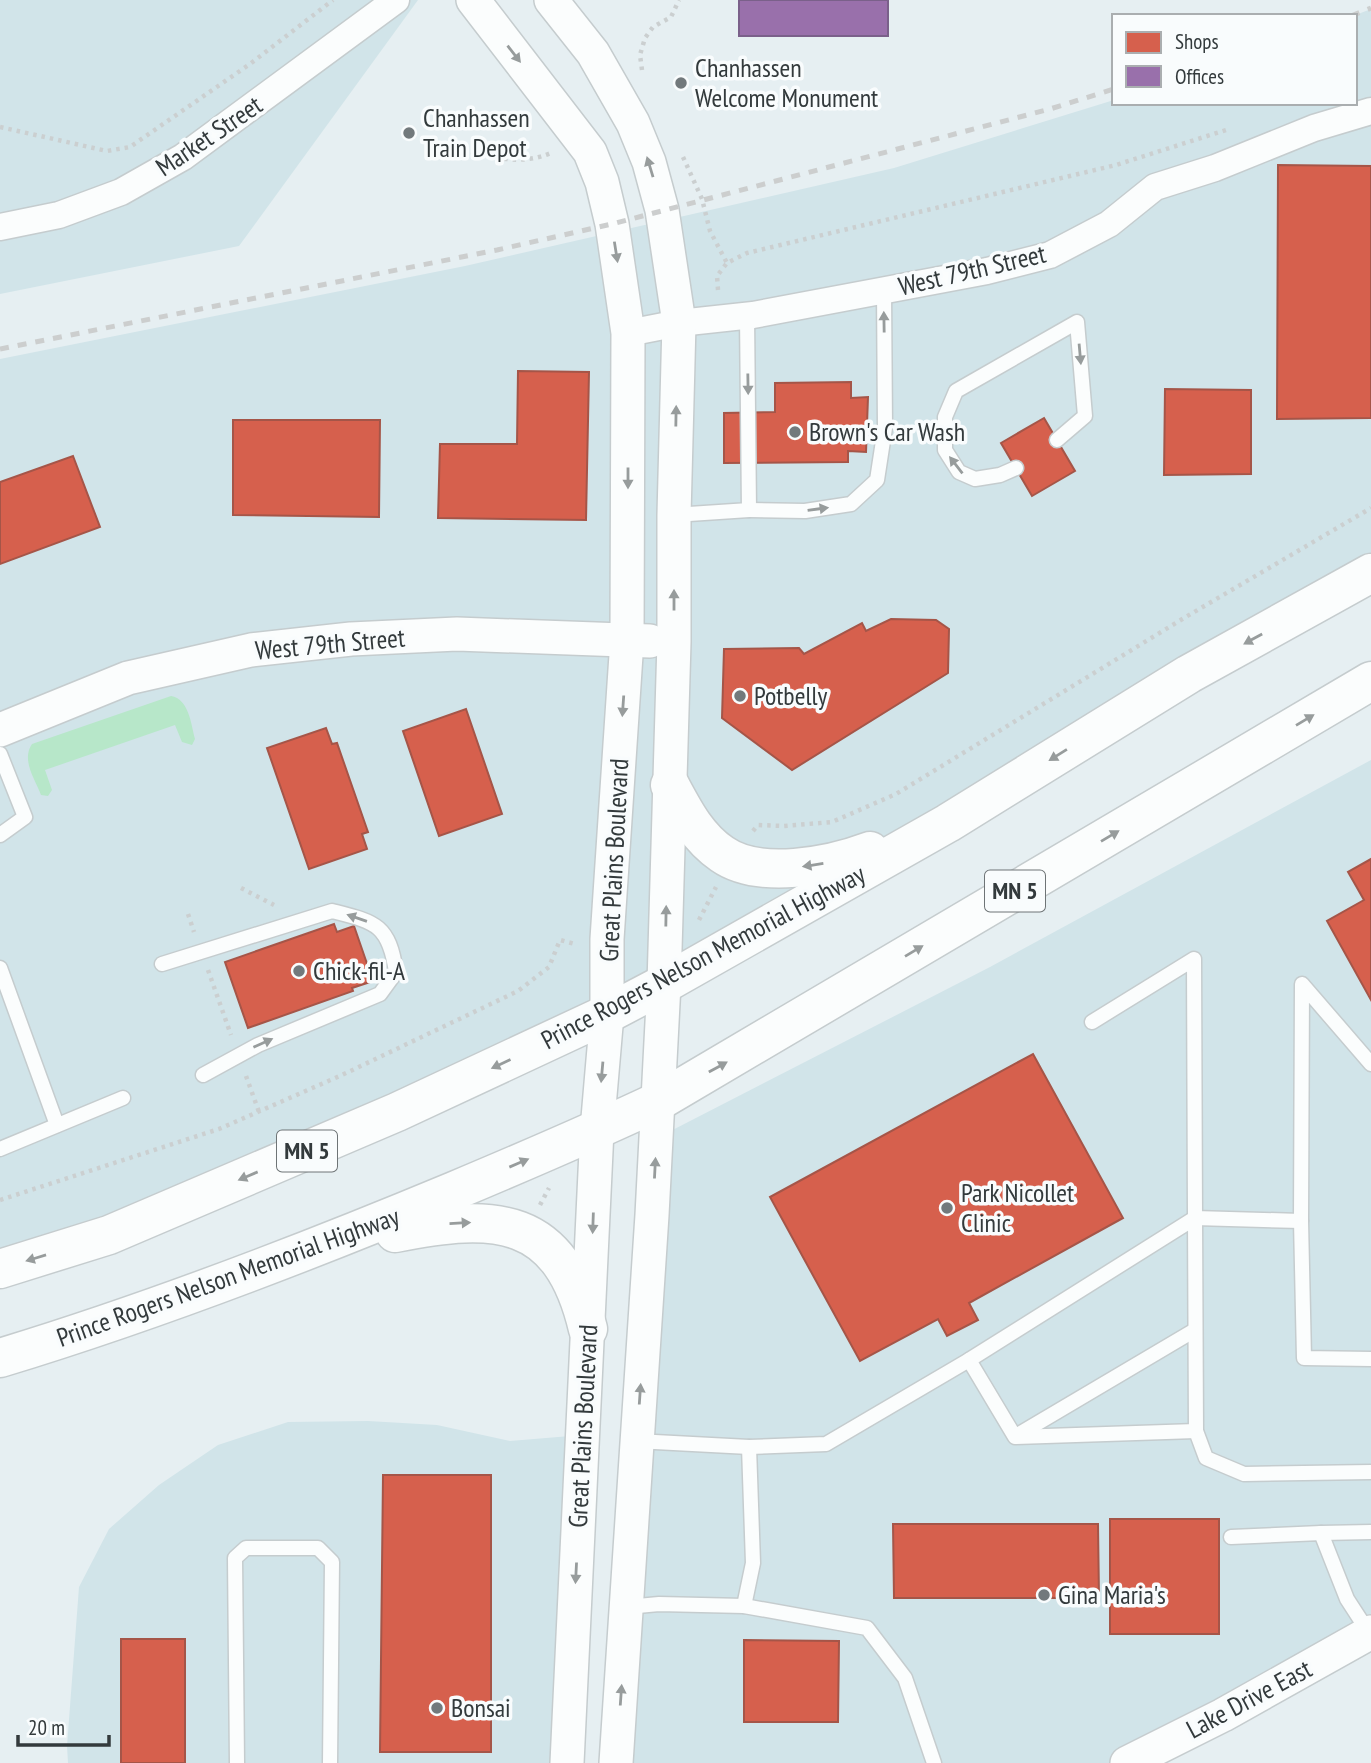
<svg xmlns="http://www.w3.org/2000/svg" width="1371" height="1763" viewBox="0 0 1371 1763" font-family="'PT Sans Narrow',sans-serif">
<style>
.built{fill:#d1e4e9}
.green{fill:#b7e7c9}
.shops{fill:#d6604d;stroke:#a55548;stroke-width:2}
.offices{fill:#9970ab;stroke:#7a608a;stroke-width:2}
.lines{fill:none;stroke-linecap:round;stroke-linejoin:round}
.service-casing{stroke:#c5ccce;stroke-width:17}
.minor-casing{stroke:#c5ccce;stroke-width:29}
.tertiary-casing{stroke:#c5ccce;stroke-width:36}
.primary-casing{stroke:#c5ccce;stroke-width:41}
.path{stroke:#cbcfd0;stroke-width:4.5;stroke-dasharray:3.5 5;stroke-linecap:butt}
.service{stroke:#fbfdfd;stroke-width:14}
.minor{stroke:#fbfdfd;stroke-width:26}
.tertiary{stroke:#fbfdfd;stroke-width:33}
.primary{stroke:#fbfdfd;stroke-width:38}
.rail{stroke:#cccece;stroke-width:5;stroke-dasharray:9 9;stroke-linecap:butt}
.oneway{fill:#979c9c}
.poi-dot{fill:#72797c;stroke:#f9fcfd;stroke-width:2.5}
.labels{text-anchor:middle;stroke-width:7;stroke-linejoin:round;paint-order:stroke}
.shield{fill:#f9fcfd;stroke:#6e7476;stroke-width:2}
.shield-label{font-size:24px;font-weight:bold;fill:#333a3c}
.poi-label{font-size:26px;fill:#333a3c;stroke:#f9fcfd;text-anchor:start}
.street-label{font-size:26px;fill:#333a3c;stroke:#f9fcfd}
</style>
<rect width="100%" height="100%" fill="#e6eff2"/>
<g class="built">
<path d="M0,0H418L239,246L0,294Z"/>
<path d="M1371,9V568L607,1014L0,1267V359L465,266L894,168L1114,100V103H1355V16H1353Z"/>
<path d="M1371,760V1632L1125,1763H615L657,1138L990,967Z"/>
<path d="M368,1421L437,1425L510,1441L582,1435L566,1763H68L67,1746L79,1587L109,1529L159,1485L218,1445L288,1422Z"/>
</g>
<path class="green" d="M171,696C189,699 191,724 195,739L192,745L182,742L175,725L45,770L52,790L48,796L41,795C35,779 21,760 32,744Z"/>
<g class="shops">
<path d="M1278,165L1371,166V418L1277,419Z"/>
<path d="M518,371L589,372L586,520L438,518L440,444H517Z"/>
<path d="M851,382V398L868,397L866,452L848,451V462L724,463V413L775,412V383Z"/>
<path d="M1165,389L1251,390V474L1164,475Z"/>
<path d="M1044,418L1075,471L1032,496L1001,443Z"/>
<path d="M233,420H380L379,517L233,515Z"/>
<path d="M73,456L100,527L0,564V482Z"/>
<path d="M891,619L936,620L949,629L948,673L792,770L722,718L724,649L799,648L804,654L862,623L866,631Z"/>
<path d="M466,709L502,814L439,836L403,731Z"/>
<path d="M326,728L332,744L337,743L368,832L362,834L367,849L309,869L267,748Z"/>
<path d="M1371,859V1000L1327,921L1364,900L1348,872Z"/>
<path d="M334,924L337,932L354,926L373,981L352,988L353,991L248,1028L225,962Z"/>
<path d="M1033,1054L1123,1218L969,1303L978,1320L947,1336L938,1319L860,1361L770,1197Z"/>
<path d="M383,1475H491V1752H380Z"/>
<rect x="1110" y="1519" width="109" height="115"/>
<path d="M893,1524H1098L1099,1598H894Z"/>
<rect x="121" y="1639" width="64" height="124"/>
<path d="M744,1640L839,1641L838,1722H744Z"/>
</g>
<rect class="offices" x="739" y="0" width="149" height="36"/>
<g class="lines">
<g class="service-casing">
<g id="service">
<path d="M1016,468L1000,475L975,479L959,472L945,450V417L956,391L1077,322L1085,416L1057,440"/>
<path d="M749,510L805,511L851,504L877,480L885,428L884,291"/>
<path d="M674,515L749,510L747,316"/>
<path d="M0,754L25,817L0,835"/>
<path d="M162,964L332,911C375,922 389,924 396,972L380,994L258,1045L203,1075"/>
<path d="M0,968L57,1125"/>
<path d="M1092,1022L1194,959L1195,1218L1301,1221"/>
<path d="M1371,1064L1302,984L1301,1221L1304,1358L1371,1359"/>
<path d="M0,1149L123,1098"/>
<path d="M969,1360L1015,1437L1196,1431"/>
<path d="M1016,1436L1195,1330"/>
<path d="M636,1441L749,1447L826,1444L969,1360L1195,1218L1196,1431L1206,1458L1244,1474L1371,1472"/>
<path d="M1321,1533L1371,1532"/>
<path d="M1231,1537L1321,1533L1347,1599L1369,1633"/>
<path d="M744,1606L753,1563L749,1447"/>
<path d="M627,1607L659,1604L744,1606L867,1628L905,1678L934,1763"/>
<path d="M237,1763L235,1558L246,1548H318L332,1562L330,1763"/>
</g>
</g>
<g class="minor-casing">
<g id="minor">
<path d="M0,227L59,215L121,192L183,157L396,0"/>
<path d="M628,333L679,323L753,315L987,271L1050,255L1109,224L1155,187L1215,168L1314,128L1371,111"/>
</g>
</g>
<g class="tertiary-casing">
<g id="tertiary">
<path d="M473,0L590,152L602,182L612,224L628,333L627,640L607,939V1014L597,1130L567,1763"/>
<path d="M551,0L593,53L633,123L649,162L662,210L679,323L674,515V642L664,984L652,1215L616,1763"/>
<path d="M0,730L128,678L251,650L351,639L457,634L650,641"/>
<path d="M1127,1763L1223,1715L1371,1632"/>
</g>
</g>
<g class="primary-casing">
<g id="primary">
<path d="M670,785C684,811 697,837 722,854C759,880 830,866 870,851"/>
<path d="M395,1233C496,1213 561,1215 588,1329"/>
<path d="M0,1269L109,1235L397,1112L607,1014L664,984L948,823L1189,674L1371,573"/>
<path d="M0,1358C155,1311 305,1253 454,1191C523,1162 591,1133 659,1101L1371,681"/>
</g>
</g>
<g class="path">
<path d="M642,70L640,55L645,38L653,27L671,17L679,0"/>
<path d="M0,127L107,151L130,147L250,64L333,0"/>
<path d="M447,144L453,148C489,155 518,168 553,152"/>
<path d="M683,157L702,199L710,231L727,263"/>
<path d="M718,290L717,276L727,263L747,253L1116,165L1226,130"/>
<path d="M753,831L758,825L784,826L832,822L896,794L1184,618L1371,508"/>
<path d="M241,888L274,905"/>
<path d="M188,914L194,932"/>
<path d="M699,920L716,887"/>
<path d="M208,970L231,1035"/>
<path d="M246,1076L259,1112"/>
<path d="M0,1200L219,1129L342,1075L518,991L549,967L560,940L575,944"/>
<path d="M540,1205L549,1188"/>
</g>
<use href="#service" class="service"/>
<use href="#minor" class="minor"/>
<use href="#tertiary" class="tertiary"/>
<use href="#primary" class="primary"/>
<g class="rail">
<path d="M1351,16L1371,8"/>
<path d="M0,349L497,250L612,224L1050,109L1114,89"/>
</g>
</g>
<defs><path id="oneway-solid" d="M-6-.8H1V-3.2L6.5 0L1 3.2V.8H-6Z" transform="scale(1.75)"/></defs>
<g class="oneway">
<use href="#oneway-solid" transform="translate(514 54) rotate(52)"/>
<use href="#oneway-solid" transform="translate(650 167) rotate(-107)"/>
<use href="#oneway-solid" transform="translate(616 252) rotate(81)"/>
<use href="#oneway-solid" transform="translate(884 322) rotate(-91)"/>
<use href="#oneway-solid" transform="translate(1080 354) rotate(85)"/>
<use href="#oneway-solid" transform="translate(748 384) rotate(89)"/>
<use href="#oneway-solid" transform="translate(676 416) rotate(-89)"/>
<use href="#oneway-solid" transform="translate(956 465) rotate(-128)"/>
<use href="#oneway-solid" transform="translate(628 478) rotate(90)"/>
<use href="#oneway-solid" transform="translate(818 509) rotate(-8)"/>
<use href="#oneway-solid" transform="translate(674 600) rotate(-90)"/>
<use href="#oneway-solid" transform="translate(1253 639) rotate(151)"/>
<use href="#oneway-solid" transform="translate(623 706) rotate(94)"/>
<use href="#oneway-solid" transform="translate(1305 720) rotate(-31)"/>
<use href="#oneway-solid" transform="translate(1058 755) rotate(148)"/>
<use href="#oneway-solid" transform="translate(1110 836) rotate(-31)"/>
<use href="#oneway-solid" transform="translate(813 865) rotate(171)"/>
<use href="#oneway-solid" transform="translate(666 916) rotate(-89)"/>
<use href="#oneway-solid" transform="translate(357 918) rotate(-161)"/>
<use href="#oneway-solid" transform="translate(914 951) rotate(-31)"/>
<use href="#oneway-solid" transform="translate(263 1043) rotate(-24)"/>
<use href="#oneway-solid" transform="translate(501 1064) rotate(155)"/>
<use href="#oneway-solid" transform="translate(718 1067) rotate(-29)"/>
<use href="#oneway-solid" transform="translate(602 1072) rotate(95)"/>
<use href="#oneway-solid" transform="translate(519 1163) rotate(-23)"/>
<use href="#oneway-solid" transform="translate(655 1168) rotate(-87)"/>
<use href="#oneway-solid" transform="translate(248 1176) rotate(157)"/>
<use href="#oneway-solid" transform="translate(460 1223) rotate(-3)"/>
<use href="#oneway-solid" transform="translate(593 1223) rotate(92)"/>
<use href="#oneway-solid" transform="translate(36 1258) rotate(163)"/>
<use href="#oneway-solid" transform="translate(640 1394) rotate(-86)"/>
<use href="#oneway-solid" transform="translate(576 1573) rotate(93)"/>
<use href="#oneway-solid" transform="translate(621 1695) rotate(-86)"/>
</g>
<g class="poi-dot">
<circle cx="681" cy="83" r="7"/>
<circle cx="409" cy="133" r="7"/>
<circle cx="795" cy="432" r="7"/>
<circle cx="740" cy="696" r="7"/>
<circle cx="299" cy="971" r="7"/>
<circle cx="947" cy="1208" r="7"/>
<circle cx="1044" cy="1595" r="7"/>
<circle cx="437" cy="1708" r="7"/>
</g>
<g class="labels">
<g class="shield">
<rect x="985" y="870.5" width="60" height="41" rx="5"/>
<rect x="277" y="1130.5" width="60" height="41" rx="5"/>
</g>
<g class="shield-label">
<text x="1015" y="899">MN 5</text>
<text x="307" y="1159">MN 5</text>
</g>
<g class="poi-label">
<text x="695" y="77">Chanhassen<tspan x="695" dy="30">Welcome Monument</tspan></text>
<text x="423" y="127">Chanhassen<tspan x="423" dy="30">Train Depot</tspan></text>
<text x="809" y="441">Brown's Car Wash</text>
<text x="754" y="705">Potbelly</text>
<text x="313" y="980">Chick-fil-A</text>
<text x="961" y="1202">Park Nicollet<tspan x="961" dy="30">Clinic</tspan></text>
<text x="1058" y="1604">Gina Maria's</text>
<text x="451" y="1717">Bonsai</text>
</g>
<g class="street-label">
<text transform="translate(209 136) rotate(-34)" y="9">Market Street</text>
<text transform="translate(972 270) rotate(-13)" y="9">West 79th Street</text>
<text transform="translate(330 644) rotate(-5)" y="9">West 79th Street</text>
<text transform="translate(614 860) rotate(-87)" y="9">Great Plains Boulevard</text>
<text transform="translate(703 957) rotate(-28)" y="9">Prince Rogers Nelson Memorial Highway</text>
<text transform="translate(228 1277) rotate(-20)" y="9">Prince Rogers Nelson Memorial Highway</text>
<text transform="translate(583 1426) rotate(-87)" y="9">Great Plains Boulevard</text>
<text transform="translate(1249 1699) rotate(-28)" y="9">Lake Drive East</text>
</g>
</g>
<rect x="1112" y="14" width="245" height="91" fill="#f9fcfd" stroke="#aaaeb0" stroke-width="2"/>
<rect x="1126" y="32" width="35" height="21" fill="#d6604d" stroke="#aaaeb0" stroke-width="2"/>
<text x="1175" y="49" font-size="21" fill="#333a3c">Shops</text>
<rect x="1126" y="66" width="35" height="21" fill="#9970ab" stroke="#aaaeb0" stroke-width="2"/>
<text x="1175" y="84" font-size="21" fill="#333a3c">Offices</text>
<path d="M18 1735v10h91v-10" fill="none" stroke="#333a3c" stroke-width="3.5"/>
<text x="28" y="1735" font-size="21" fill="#333a3c" stroke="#f9fcfd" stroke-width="5" paint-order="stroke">20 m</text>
</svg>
